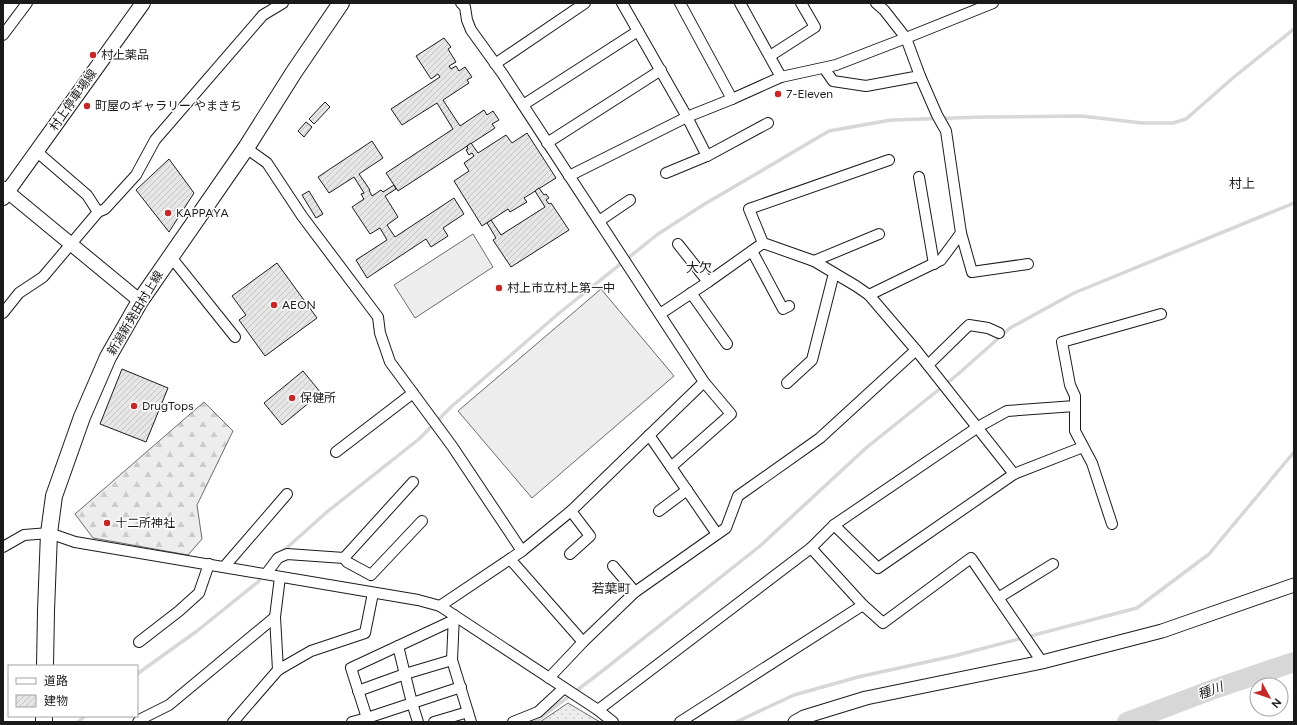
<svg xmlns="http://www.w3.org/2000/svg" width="1297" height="725" viewBox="0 0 1297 725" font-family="Figtree,'Noto Sans JP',sans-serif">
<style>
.forest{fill:url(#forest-firs);stroke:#6a6a6a}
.park{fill:url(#park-dots);stroke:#6a6a6a}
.built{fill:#ededed;stroke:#6a6a6a}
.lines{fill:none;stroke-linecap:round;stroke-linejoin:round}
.stream{stroke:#d7d7d7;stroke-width:3.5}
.river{stroke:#d7d7d7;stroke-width:20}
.building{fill:url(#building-hatch);stroke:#1a1a1a}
.minor-casing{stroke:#1a1a1a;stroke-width:12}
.tertiary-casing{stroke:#1a1a1a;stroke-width:15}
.secondary-casing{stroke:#1a1a1a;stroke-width:16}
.primary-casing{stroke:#1a1a1a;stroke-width:18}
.minor{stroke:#fff;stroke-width:10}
.tertiary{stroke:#fff;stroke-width:13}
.secondary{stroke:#fff;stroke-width:14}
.primary{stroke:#fff;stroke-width:16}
.poi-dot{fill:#c62828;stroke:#fff;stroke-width:1.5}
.labels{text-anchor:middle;stroke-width:3;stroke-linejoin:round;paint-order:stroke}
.poi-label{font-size:12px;fill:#1a1a1a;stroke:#fff;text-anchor:start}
.street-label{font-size:12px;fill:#1a1a1a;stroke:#fff}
.neighbourhood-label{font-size:13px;fill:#1a1a1a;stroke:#fff}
.water-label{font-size:13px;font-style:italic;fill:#1a1a1a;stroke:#fff}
</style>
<defs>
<pattern id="forest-firs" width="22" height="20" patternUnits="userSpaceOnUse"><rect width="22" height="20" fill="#ededed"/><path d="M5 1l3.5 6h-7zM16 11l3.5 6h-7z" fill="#cbcbcb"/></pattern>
<pattern id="park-dots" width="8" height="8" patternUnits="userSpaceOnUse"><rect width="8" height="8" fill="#ededed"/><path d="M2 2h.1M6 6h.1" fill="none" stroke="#cbcbcb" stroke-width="1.8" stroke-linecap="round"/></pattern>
<pattern id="building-hatch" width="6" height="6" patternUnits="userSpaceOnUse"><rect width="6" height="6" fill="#e6e6e6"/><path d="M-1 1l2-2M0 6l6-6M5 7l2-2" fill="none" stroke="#c5c5c5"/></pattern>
</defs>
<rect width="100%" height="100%" fill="#fff"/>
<path class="forest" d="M204,402L233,431L197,505L202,539L188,555L93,538L75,514Z"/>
<path class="park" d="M568,703L600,722H540Z"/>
<g class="built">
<path d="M473,234L493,267L415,318L394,285Z"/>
<path d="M601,289L674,376L532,498L458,411Z"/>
</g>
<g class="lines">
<g class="stream">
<path d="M281,553L328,511L419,439L451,407L558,314L658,234L703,205L829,131L891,120L985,117L1081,116L1142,123H1173L1186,119L1234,77L1294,29"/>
<path d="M137,674L197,631L258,582L262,576"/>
<path d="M78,722L85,716"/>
<path d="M535,722L601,672L760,546L866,448L957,375L1010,328L1074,293L1294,203"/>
<path d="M736,722L794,695L858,677L954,656L1137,608L1209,554L1294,452"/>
</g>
<path class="river" d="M1127,722L1214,689L1294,662"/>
</g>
<g class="building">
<path d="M444,38L451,47L448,49L456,62L449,66L451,69L456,66L459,71L465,67L472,77L467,80L469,83L443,100L460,126L484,110L487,115L493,111L499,120L492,124L495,128L398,191L386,173L453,129L437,103L402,125L391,109L440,77L438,74L431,79L416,56Z"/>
<path d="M325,102L330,107L314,124L309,119Z"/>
<path d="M306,122L312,127L304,137L298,131Z"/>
<path d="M527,133L556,178L524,198L527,202L510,212L508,209L482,226L454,181L469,171L464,163L474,156L472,153L469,155L466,150L468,149L467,146L471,143L478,153L506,135L512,143Z"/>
<path d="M372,141L383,158L359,174L370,190H369L372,196L381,190L383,192L394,185L396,189L385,196L398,217L387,225L395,237L454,198L464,214L443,228L448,236L431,247L426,239L367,278L356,260L387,240L380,228L370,234L352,207L364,199L361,194L364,193L354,177L329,193L318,177Z"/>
<path d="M169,159L194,193L169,232L136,190Z"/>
<path d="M539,188L544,195L546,194L549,198L546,200L549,204L551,203L569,230L511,267L493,240L496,238L487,223L491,220L501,235L545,207L535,191Z"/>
<path d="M309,191L323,214L316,218L302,195Z"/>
<path d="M277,263L317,318L265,356L239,320L246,315L232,296Z"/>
<path d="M122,369L168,388L146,442L100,424Z"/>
<path d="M303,371L321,393L282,425L264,403Z"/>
</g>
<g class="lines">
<g class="minor-casing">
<g id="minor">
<path d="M622,3L687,117L707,156L768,123"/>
<path d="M680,3L732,99"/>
<path d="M740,3L781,77"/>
<path d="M3,35L27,3"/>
<path d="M770,56L815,27L801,3"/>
<path d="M495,64L585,3"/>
<path d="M824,68L833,81L866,86L920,76L906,38L884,10L876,3"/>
<path d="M920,76L937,115L946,131L961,233"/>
<path d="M523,105L638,31"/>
<path d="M547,143L661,70"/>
<path d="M246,148L267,163L302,216L378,317L380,333L390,362L452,446L522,551"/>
<path d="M36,151L87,195L98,212"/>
<path d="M666,173L707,156"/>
<path d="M569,176L687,117L732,99L781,77L836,65L906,38L993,3"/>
<path d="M919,177L934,264"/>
<path d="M599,221L630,200"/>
<path d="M763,243L749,209L889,160"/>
<path d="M678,244L708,282"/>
<path d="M752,251L783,309L789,306"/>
<path d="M171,257L235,337"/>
<path d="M814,261L879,234"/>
<path d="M691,293L727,344"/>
<path d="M869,295L941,260L961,233L972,272L1028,264"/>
<path d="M3,313L19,293L43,277L98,212L105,209L136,175L155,140L263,15L283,3"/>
<path d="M660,314L708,282L763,243L814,261L856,286L869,295L916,350L1014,474"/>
<path d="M928,365L969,325L988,328L999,333"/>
<path d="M787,383L812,360L834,273"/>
<path d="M649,435L717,534"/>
<path d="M336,452L413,393"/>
<path d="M671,467L731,414L704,382"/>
<path d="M659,511L687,490"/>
<path d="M1112,524L1092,463L1075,431V396L1070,385L1062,342L1161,314"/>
<path d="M834,525L878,568L1014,474L1083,447"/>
<path d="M3,547L24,535L49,533L75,542L418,600L440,606L598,710L613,722"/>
<path d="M811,548L863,605"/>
<path d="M570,554L590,536L571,511"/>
<path d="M344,558L347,562L371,575L422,521"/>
<path d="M510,559L583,642"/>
<path d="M613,566L635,592"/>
<path d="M224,567L287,494"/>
<path d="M266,574L278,558L287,554L344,558L413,482"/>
<path d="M998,598L1053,564"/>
<path d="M440,606L522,551L571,511L704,382L502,73L471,30L467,20L465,7L461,3"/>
<path d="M454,615L452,660L471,722"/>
<path d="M454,620L351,668L367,718L461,687"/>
<path d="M139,642L179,611L199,593L209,564"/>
<path d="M398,646L412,703L418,722"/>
<path d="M278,670L311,651L365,633L373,593"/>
<path d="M549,678L583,642L635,592L726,528L738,496L820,438L916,350"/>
<path d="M358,691L405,674L452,660"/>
<path d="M598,710L811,548L834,525L978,427L1007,411L1075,406"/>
<path d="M138,722L141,719L169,705L275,617"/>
<path d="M233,722L278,670L275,617L280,577"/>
<path d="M352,722L367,718"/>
<path d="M434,722L468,712"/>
<path d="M513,722L538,712L564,688"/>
<path d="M680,722L863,605L883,623L971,558L1042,662"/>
</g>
</g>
<g class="tertiary-casing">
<g id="tertiary">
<path d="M3,188L140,301"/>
<path d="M795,722L804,717L866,698L1042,662L1162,631L1294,585"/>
</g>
</g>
<g class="secondary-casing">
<path id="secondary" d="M3,198L143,3"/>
</g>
<g class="primary-casing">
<g id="primary">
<path d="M45,666L46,611L49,533L54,496L82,417L108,357L140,301L246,148L294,72L341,3"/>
<path d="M44,722V716"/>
</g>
</g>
<use href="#minor" class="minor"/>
<use href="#tertiary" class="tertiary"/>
<use href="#secondary" class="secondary"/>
<use href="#primary" class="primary"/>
</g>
<g class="poi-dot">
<circle cx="93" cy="55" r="4"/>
<circle cx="778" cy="94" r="4"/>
<circle cx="87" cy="106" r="4"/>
<circle cx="168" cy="213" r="4"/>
<circle cx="499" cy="288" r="4"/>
<circle cx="274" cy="305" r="4"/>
<circle cx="292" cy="398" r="4"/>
<circle cx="134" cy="406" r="4"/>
<circle cx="107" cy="523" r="4"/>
</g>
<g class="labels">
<g class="poi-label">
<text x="101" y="59">村上薬品</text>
<text x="786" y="98">7-Eleven</text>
<text x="95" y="110">町屋のギャラリー やまきち</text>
<text x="176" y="217">KAPPAYA</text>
<text x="507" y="292">村上市立村上第一中</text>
<text x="282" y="309">AEON</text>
<text x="300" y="402">保健所</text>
<text x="142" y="410">DrugTops</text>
<text x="115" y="527">十二所神社</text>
</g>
<g class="street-label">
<text transform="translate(73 100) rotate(-55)" y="4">村上停車場線</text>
<text transform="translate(135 313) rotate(-59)" y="4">新潟新発田村上線</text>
</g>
<g class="neighbourhood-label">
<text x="1242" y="188">村上</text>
<text x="699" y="272">大欠</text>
<text x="611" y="593">若葉町</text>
</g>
<g class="water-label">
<text transform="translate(1210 690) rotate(-20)" y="5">種川</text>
</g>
</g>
<rect width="1297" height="725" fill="none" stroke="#1a1a1a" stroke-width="8"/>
<rect x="8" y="665" width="130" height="52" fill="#ffffff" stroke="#a3a3a3"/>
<rect x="16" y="678" width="20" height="6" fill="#ffffff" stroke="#a3a3a3"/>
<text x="44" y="685" font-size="12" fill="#1a1a1a">道路</text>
<rect x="16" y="695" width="20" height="12" fill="url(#building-hatch)" stroke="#a3a3a3"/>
<text x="44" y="705" font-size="12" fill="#1a1a1a">建物</text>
<g transform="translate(1269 697) rotate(130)"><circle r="19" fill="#ffffff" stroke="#a3a3a3"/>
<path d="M0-3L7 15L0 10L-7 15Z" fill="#c62828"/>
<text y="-6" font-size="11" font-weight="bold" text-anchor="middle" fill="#1a1a1a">N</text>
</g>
</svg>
